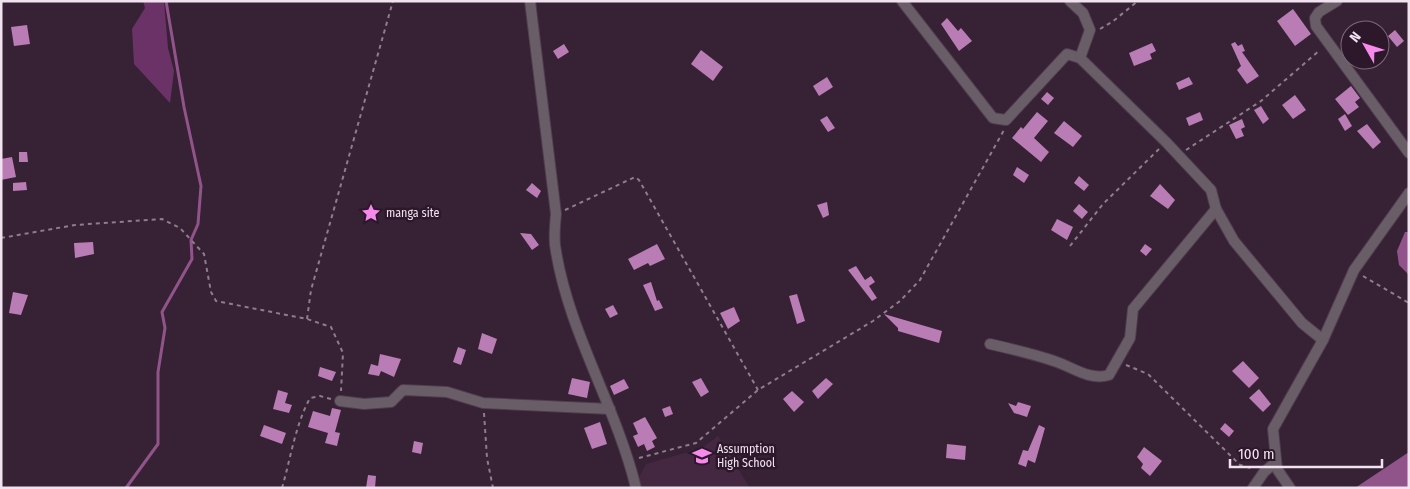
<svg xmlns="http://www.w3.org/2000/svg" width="1410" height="489" viewBox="0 0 1410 489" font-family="'Fira Sans Condensed',sans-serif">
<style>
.built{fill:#442841}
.green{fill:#6a3266}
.water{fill:#90548a}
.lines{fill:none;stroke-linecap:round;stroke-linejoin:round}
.stream{stroke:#90548a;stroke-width:3}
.building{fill:#ba7cb4}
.minor-casing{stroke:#513c4f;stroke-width:12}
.path{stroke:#8f7c8d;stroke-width:2;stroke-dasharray:4 4;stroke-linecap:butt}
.minor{stroke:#695e67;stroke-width:10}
.labels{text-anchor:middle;stroke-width:5;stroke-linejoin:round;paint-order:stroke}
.poi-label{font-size:12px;fill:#f1e2ef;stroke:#2d182b;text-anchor:start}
</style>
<rect width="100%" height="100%" fill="#372135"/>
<path class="built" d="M718,436L750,488H642L639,477L646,464L702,448Z"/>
<path class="green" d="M143,1H164L168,48L174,71L170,103L134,64L132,29L145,8Z"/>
<g class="water">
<path d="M1405,232H1409V275L1399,265L1397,251Z"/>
<path d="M1409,452V488H1355Z"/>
</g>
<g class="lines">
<path class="stream" d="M126,488L158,444V372L165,328L162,312L192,259L191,240L198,224L201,186L184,107L166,1"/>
</g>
<g class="building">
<path d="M1293,9L1311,34L1295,46L1277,21Z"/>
<path d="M947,18L958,31L961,28L972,41L959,51L941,24Z"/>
<path d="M27,25L30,44L14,46L11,27Z"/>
<path d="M1395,30L1404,41L1397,47L1388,36Z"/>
<path d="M1235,42L1238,46L1242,44L1245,51L1242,52L1259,76L1247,84L1237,70L1241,66L1231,44Z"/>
<path d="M1152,43L1156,51L1150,54L1152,59L1134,66L1129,53Z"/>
<path d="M564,44L569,52L558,59L553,51Z"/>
<path d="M701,50L723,67L713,81L691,64Z"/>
<path d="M827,77L833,87L819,96L813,86Z"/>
<path d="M1189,77L1193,84L1179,90L1176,83Z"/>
<path d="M1351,86L1360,98L1355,102L1359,107L1348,115L1335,99Z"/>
<path d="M1047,92L1054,98L1048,105L1041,99Z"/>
<path d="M1295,95L1306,110L1293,119L1282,105Z"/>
<path d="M1261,106L1269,119L1263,124L1254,110Z"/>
<path d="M1037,112L1048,121L1034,138L1049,152L1041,162L1012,138L1021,127L1023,129Z"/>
<path d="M1200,112L1203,120L1189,126L1186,118Z"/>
<path d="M1345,114L1352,126L1345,131L1338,119Z"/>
<path d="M827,116L835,128L828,132L820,120Z"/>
<path d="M1242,119L1245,127L1241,129L1244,136L1236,139L1229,125Z"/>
<path d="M1064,121L1082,136L1073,147L1054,133Z"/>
<path d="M1367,124L1381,142L1373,149L1357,131Z"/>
<path d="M19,152H27L28,162H19Z"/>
<path d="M12,157L16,177L1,180V159Z"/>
<path d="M1017,167L1029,175L1024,183L1013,175Z"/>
<path d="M1079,176L1089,185L1084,191L1074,183Z"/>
<path d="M26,182L27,190L13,191V183Z"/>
<path d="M532,183L541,191L537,198L526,190Z"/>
<path d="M1160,184L1175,200L1168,209L1150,196Z"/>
<path d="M827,202L829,215L823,218L817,205Z"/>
<path d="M1079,204L1088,212L1082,219L1073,211Z"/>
<path d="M1057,219L1073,227L1067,240L1051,230Z"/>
<path d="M520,233L531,234L539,245L532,250Z"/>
<path d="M93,242L94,254L75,258L74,243Z"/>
<path d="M657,244L665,259L650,266L648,263L634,270L628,259Z"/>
<path d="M1145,244L1152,249L1146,256L1140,251Z"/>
<path d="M856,266L865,280L871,276L875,282L869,286L877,298L872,301L848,270Z"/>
<path d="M651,282L657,301L659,300L663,308L655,311L643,285Z"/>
<path d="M13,292L28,295L21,315L9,313Z"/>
<path d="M797,294L805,321L797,324L789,296Z"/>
<path d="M613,305L618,314L610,318L605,309Z"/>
<path d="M734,307L740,321L728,329L720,313Z"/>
<path d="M884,314L942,331L939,343L898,331V328Z"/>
<path d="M482,333L497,339L492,354L478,349Z"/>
<path d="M458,347L466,350L461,365L453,362Z"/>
<path d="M380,354L401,359L394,377L381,371L379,376L368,374L371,364L378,366Z"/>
<path d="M1243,361L1259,378L1249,388L1232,371Z"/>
<path d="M320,367L336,372L332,381L318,376Z"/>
<path d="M572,378L590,382L587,398L568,394Z"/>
<path d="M701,378L709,392L701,397L692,382Z"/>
<path d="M826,378L833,384L818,399L812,391Z"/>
<path d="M624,379L629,388L614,395L610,386Z"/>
<path d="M1259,389L1271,404L1263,412L1249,398Z"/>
<path d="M278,390L288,393L285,403L292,405L289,413L273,409Z"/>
<path d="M792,391L804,402L794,412L783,399Z"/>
<path d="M1018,402L1031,406L1027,417L1014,413L1008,403L1016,406Z"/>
<path d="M670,406L673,414L665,417L662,409Z"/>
<path d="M332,408L341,410L335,432L340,433L337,446L325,443L328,433L308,427L313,411L330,416Z"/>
<path d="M645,417L657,438L652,441L655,447L647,451L644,444L638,447L633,436L638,434L633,423Z"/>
<path d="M600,422L607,444L592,449L584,428Z"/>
<path d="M1225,423L1234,431L1229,437L1220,429Z"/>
<path d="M264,425L286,433L282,444L260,436Z"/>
<path d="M1039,425L1045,428L1035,463L1028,460L1026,467L1018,464L1023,450L1028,451Z"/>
<path d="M414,441L423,443L421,454L412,452Z"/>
<path d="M947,444L966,446L965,460L946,458Z"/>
<path d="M1144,447L1162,461L1150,476L1141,468L1143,464L1137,457Z"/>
<path d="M368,475L376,476L375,488H366Z"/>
</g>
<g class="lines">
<g class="minor-casing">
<g id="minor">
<path d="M530,1L556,214C555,224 554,235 555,245C567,330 616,405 636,488"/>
<path d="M902,1L993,118L1006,120L1067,54L1080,58L1166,142L1211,190L1216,209L1234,241L1302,323L1323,340"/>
<path d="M1070,1L1083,13L1090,30L1080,58"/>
<path d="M1337,1L1319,12L1315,18L1316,26L1409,153"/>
<path d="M990,344C1012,349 1033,354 1054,361C1073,367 1089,381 1109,375L1130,338L1133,309L1216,209"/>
<path d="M340,401L364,404L391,402L403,390L447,392L483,403L610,409"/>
<path d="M1253,488L1264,472L1276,462"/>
<path d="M1290,488L1277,469L1273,429L1323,340L1354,270L1409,193"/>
</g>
</g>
<g class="path">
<path d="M1100,29L1112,22L1138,1"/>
<path d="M1186,150L1261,101L1320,50"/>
<path d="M565,210L635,177L639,180L758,390"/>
<path d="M1,238L75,225L162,219L180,228L204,254L211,292L216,301L307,319L331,327L343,353L341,391"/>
<path d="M1070,246L1103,204L1159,149"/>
<path d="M1363,276L1409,303"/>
<path d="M307,319L311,290L393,1"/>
<path d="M1126,365L1148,374L1240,465L1254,469"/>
<path d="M484,413L487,458L493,488"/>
<path d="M639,458L696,443L758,390L873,321L900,301L920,280L1004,130"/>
<path d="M282,488C291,457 295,426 310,398L320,396L331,399"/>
</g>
<use href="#minor" class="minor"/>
</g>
<defs>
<g id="sight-bare" transform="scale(1.5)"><path d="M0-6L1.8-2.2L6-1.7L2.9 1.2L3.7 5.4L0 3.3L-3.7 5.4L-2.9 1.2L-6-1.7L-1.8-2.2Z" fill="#f788ec" stroke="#2d182b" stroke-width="2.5" paint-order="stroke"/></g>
<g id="school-bare" transform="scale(1.5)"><path d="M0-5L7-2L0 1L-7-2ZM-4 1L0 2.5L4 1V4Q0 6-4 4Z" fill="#f788ec" stroke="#2d182b" stroke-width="2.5" paint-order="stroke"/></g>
</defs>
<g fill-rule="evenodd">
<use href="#sight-bare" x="371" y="213"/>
<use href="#school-bare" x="702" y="456"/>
</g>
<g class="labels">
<g class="poi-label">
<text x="386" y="217">manga site</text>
<text x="717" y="453">Assumption<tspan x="717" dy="14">High School</tspan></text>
</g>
</g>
<rect width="1410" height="489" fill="none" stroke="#f1e2ef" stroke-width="5"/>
<g transform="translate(1365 45) rotate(309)"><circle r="24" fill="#2d182b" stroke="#7b6979"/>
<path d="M0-4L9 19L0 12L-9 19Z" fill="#f788ec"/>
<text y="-8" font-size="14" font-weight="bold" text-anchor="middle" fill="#f1e2ef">N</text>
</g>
<path d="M1230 459v8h152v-8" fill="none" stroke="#f1e2ef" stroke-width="2.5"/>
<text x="1238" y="459" font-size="15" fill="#f1e2ef" stroke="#2d182b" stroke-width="4" paint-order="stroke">100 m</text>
</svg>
